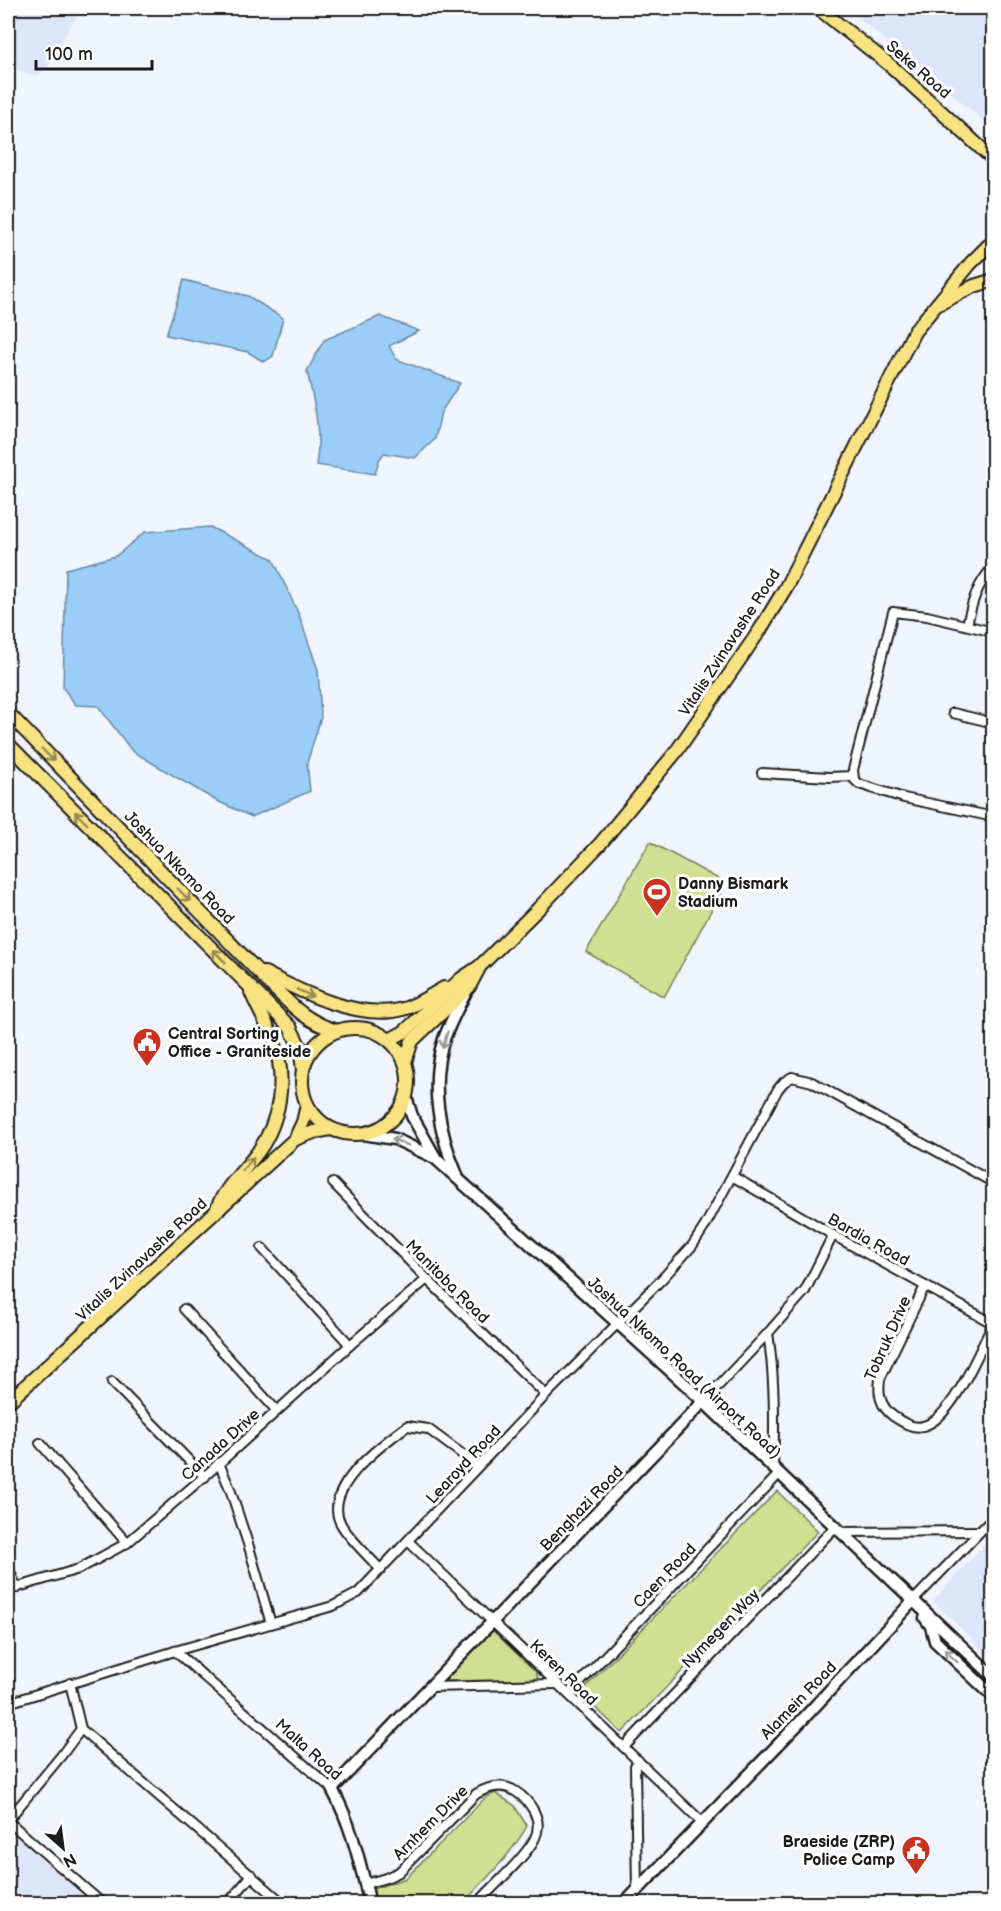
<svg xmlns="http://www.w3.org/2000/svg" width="1001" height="1911" viewBox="0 0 1001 1911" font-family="'Balsamiq Sans',sans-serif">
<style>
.built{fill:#dce6fa}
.green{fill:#d1df93;stroke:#767e58;stroke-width:1.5}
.water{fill:#9acef8;stroke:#6887a0;stroke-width:1.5}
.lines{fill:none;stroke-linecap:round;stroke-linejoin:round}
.street-casing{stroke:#1c1c1c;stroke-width:12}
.secondary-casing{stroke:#1c1c1c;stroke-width:15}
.primary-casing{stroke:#1c1c1c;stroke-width:16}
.street{stroke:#fff;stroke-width:8}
.secondary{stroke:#fff;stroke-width:10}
.primary{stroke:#f8e281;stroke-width:12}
.oneway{stroke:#958954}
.oneway2{stroke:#999}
.labels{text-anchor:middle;stroke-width:6;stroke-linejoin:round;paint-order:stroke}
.street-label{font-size:16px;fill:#1c1c1c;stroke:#fff}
.poi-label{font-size:16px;font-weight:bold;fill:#1c1c1c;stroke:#fff;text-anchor:start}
</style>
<rect width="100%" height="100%" fill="#eff4fd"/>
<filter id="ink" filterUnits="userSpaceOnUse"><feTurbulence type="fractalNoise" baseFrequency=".0167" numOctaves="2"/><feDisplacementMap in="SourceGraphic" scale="12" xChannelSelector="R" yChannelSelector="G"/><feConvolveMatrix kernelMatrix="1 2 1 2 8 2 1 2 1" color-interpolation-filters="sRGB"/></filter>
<g filter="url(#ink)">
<g class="built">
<path d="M8,8H81L46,70L36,76L8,66Z"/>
<path d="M846,8H993V128Z"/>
<path d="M993,1535V1660L933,1601Z"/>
<path d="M8,1830L93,1903H8Z"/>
</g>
<g class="green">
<path d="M650,842L726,883L664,997L586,952Z"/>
<path d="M777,1491L818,1531L622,1733L580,1693Z"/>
<path d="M492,1630L536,1672L538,1677L532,1680L441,1681Z"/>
<path d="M495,1793L514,1805L527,1826C511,1855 486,1879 463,1903H377L373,1889L406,1878L485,1798Z"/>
</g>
<g class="water">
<path d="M184,280L248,296L283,318L273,356L264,362L248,352L166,335Z"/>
<path d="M380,316L419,331L389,346L396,359L460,383L441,412L435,439L415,458L384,453L379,460L375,474L316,465C322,434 314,402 307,371L324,340Z"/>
<path d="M210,527L273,559L299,615L318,670L321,717L307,763L310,791L252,817L215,800L132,751L98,706L76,705L63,688L66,569L116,556L145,532Z"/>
</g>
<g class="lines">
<g class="street-casing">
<g id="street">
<path d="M967,625C972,602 977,584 994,566"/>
<path d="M994,632L927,616L893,612L853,770L854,779L859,784L904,798L994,817"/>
<path d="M953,713L994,723"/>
<path d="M762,773L829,777L853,776"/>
<path d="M732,1176L833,1235L994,1324"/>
<path d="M333,1183L430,1282L546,1395"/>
<path d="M262,1248L350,1345"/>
<path d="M925,1286L880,1379C878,1394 880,1406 893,1416C902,1422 912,1429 923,1426C952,1420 980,1349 993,1324"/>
<path d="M184,1309L277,1411"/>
<path d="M768,1333C775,1378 775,1422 773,1467"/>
<path d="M112,1382L205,1477"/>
<path d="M703,1402L768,1333L805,1291L833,1235"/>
<path d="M40,1443L127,1543"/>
<path d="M219,1463L230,1489L249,1547L271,1624"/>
<path d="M840,1532L980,1531"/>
<path d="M408,1541L702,1822"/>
<path d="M8,1567L17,1588"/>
<path d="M381,1570C371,1559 347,1536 341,1524C321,1488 383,1444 407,1426L428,1429L478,1466"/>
<path d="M8,1590L79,1569L127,1543L214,1468L350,1345L427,1279"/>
<path d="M912,1602L994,1517"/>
<path d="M175,1651L332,1789"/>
<path d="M430,1687L556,1684"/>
<path d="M569,1694L779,1474"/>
<path d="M8,1703L175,1651L333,1606L358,1593L546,1395L661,1280L692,1246L705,1226L778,1089L784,1082L792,1077L812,1082L994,1183"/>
<path d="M81,1729L284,1904"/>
<path d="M624,1747L835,1527"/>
<path d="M8,1820L61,1756L81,1729L70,1683"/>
<path d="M8,1821L103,1904"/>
<path d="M365,1884L386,1878L399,1872L476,1794C488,1787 502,1783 515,1791C529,1800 544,1819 535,1838C526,1857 493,1886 477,1904"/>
<path d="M637,1890L635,1766L638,1760"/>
<path d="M227,1904L252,1875"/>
</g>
</g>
<g class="secondary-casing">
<g id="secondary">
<path d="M406,1097L412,1116L435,1157"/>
<path d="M363,1134L395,1139L435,1158L686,1385L994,1677"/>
<path d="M457,1175C439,1133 429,1083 444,1039C450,1023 458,1007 466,992"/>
<path d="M925,1618L931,1626L935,1641L994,1697"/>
<path d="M370,1904C360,1864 352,1825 332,1789L703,1402"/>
<path d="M624,1904L803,1719L912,1602"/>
</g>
</g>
<g class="primary-casing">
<g id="primary">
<path d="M818,8L891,66L994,160"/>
<path d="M941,303L974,286L994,280"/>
<path d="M8,713L269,983C291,1005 306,1022 337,1031"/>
<path d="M8,744L290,1027L300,1047L303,1070"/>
<path d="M265,973C301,992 360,1021 403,1009C417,1005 431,995 444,988"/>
<circle cx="355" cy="1081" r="53"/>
<path d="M389,1040L404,1032L461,979L479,967L538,909L600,844L676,752L760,630L786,587L914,332L971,263L994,240"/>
<path d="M405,1062L412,1041L469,987L479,968"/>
<path d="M295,1139L303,1122L307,1105"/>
<path d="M217,1208C226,1186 244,1171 258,1152C280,1121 287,1079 274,1042C268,1025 258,1009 251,992"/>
<path d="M8,1402L295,1139L314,1132L331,1129"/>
</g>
</g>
<use href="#street" class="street"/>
<use href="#secondary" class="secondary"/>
<use href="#primary" class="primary"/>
</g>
<defs><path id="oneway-shaft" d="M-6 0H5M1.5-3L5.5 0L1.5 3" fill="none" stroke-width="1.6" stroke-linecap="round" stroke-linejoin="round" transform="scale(1.5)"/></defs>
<g class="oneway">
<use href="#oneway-shaft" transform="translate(48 755) rotate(46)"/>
<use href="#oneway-shaft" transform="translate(81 818) rotate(-135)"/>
<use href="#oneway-shaft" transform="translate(184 895) rotate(46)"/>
<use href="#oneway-shaft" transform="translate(219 956) rotate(-135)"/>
<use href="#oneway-shaft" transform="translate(305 993) rotate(24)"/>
<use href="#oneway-shaft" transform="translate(248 1164) rotate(-51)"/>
</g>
<g class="oneway2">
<use href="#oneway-shaft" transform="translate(445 1040) rotate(107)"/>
<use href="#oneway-shaft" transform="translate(400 1142) rotate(-158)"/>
<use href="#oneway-shaft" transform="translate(951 1656) rotate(-136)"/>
</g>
</g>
<defs>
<g id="stadium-pin" transform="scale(1.5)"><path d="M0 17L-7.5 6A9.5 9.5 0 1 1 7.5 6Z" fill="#c8321e" stroke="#fff"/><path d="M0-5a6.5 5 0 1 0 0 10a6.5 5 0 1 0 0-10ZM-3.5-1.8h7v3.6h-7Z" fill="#fff"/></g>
<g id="civic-pin" transform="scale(1.5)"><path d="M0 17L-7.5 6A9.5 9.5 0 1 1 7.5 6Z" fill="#c8321e" stroke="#fff"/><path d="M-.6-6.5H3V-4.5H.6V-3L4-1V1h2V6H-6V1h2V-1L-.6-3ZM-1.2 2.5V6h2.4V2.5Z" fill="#fff"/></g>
</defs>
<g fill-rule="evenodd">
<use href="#stadium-pin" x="657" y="892"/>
<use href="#civic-pin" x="147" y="1042"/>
<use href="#civic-pin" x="916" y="1850"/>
</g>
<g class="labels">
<g class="street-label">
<text transform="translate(919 69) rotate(41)" y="6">Seke Road</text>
<text transform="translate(729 642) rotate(-57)" y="6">Vitalis Zvinavashe Road</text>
<text transform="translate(180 867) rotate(46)" y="6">Joshua Nkomo Road</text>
<text transform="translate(869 1239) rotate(29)" y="6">Bardia Road</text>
<text transform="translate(141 1259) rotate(-43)" y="6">Vitalis Zvinavashe Road</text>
<text transform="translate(448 1281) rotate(45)" y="6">Manitoba Road</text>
<text transform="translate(887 1338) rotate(-66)" y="6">Tobruk Drive</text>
<text transform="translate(685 1367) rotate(43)" y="6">Joshua Nkomo Road (Airport Road)</text>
<text transform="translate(220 1444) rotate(-42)" y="6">Canada Drive</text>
<text transform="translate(463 1464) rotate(-47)" y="6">Learoyd Road</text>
<text transform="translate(581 1508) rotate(-46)" y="6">Benghazi Road</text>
<text transform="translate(664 1575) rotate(-46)" y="6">Caen Road</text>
<text transform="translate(720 1628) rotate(-46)" y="6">Nymegen Way</text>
<text transform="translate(564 1672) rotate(44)" y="6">Keren Road</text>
<text transform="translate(798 1700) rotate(-46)" y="6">Alamein Road</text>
<text transform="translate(309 1749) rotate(42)" y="6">Malta Road</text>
<text transform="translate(430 1822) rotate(-45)" y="6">Arnhem Drive</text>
</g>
<g class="poi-label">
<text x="678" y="889">Danny Bismark<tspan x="678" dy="18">Stadium</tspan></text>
<text x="168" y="1039">Central Sorting<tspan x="168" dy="18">Office - Graniteside</tspan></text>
<text x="895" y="1847" text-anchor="end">Braeside (ZRP)<tspan x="895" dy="18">Police Camp</tspan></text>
</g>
</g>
<rect width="1001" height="1911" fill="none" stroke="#fff" stroke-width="30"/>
<rect x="15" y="15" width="971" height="1881" fill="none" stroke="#1c1c1c" stroke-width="2" filter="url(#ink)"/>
<g transform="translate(63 1848) rotate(152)" stroke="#ffffff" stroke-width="4.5" paint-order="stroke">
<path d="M0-4.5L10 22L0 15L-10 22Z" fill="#1c1c1c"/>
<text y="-9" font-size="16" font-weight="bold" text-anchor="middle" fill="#1c1c1c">N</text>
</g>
<path d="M36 60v9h116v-9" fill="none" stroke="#1c1c1c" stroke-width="3"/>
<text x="45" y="60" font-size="18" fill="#1c1c1c" stroke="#ffffff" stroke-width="4.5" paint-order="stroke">100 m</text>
</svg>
